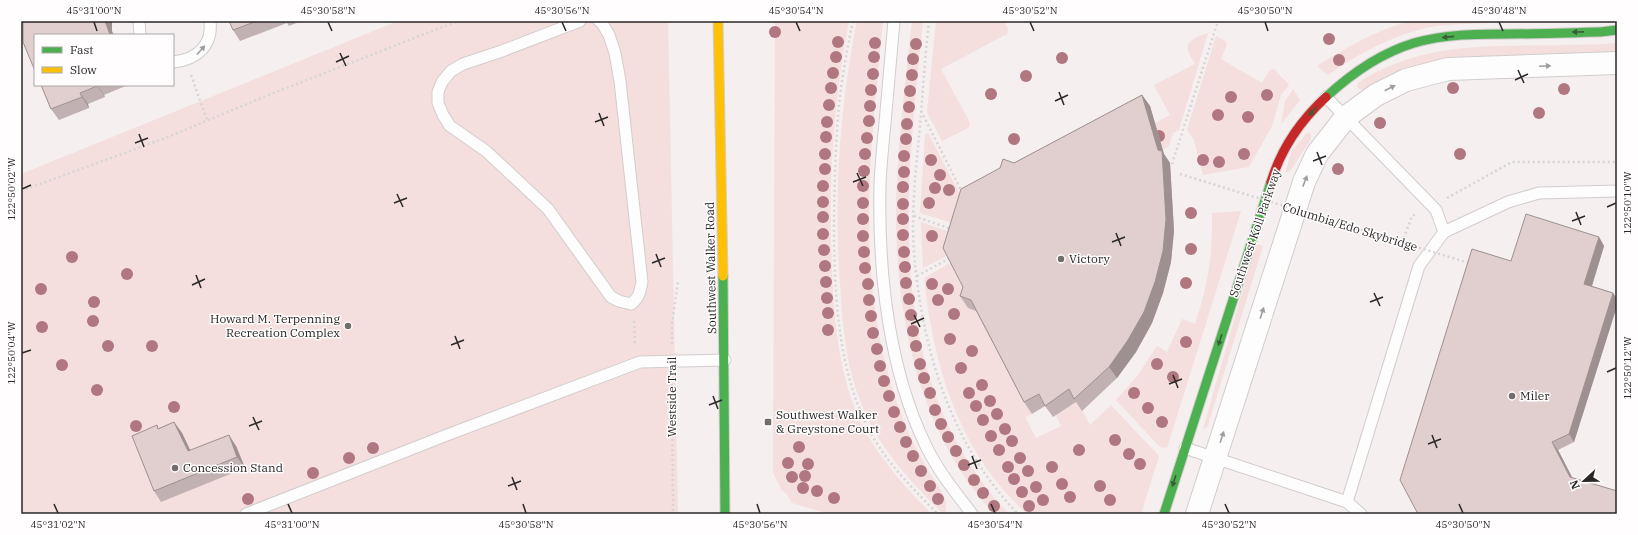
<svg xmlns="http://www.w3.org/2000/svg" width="1638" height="535" viewBox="0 0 1638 535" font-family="'IBM Plex Serif',serif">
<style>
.green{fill:#f4dede}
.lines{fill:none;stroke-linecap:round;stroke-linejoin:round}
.lane-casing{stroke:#d2cdcd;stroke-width:13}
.street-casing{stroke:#d2cdcd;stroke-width:24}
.fast-casing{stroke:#d2cdcd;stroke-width:11}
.slow-casing{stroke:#d2cdcd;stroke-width:11}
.jam-casing{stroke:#d2cdcd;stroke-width:11}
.path{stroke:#d6d5d5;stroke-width:2.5;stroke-dasharray:2 3;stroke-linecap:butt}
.lane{stroke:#fefdfd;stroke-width:11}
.street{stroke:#fefdfd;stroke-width:22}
.fast{stroke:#4caf50;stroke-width:9}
.slow{stroke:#ffc107;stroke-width:9}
.jam{stroke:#c62828;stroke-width:9}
.path-bridge{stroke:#d6d5d5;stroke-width:2.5;stroke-dasharray:2 3;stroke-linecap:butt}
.tree{fill:#b17780}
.wall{fill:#c2b1b2}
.shaded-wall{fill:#9e9091}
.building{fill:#e1cecf;stroke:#9e9091}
.oneway{fill:#385d37}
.oneway2{fill:#9f9d9d}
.ticks{fill:none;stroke:#2a2727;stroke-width:1.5}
.poi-dot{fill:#716d6d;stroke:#fffdfd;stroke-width:1.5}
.labels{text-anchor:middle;stroke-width:3;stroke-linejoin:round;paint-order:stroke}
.street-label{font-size:12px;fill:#2a2727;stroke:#fffdfd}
.poi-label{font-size:12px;fill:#2a2727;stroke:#fffdfd;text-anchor:start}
.neatline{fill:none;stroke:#2a2727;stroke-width:1.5}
.ticks-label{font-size:10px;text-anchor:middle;fill:#2a2727}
</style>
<rect width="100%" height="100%" fill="#f5efef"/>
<g class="green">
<path d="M398,21H668L678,514H21V174Z"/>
<path d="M775,21H849C833,103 828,184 832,268C834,319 838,371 859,418C876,455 903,486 932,514H829L792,503L787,494L780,489V486L773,473Z"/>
<path d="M857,21H883C871,145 855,266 892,387C900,415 911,440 925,465C931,477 942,489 946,502C946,506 946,510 946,514H943C908,478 880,450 861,403C847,369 843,331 841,296C833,204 839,111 857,21Z"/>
<path d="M912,21H923C906,192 880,377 1009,514H994C921,436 897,324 896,220C896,153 905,87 912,21Z"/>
<path d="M936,21H1004L1008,29L1007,34L941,69L969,121L970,126L966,129L942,141L927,112Z"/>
<path d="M1410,21H1486L1488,23C1469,24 1449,24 1430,27C1393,35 1359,53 1328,75L1317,66C1347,47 1375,31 1410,21Z"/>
<path d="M1208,33L1179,130L1173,133L1169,146L1153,156L1142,130L1170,115L1154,85L1195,64C1193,60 1189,55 1188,50C1185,40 1202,35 1208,33Z"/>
<path d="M1216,36L1225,41L1227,44L1221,59L1262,83L1269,71L1272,69L1275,70L1289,85L1281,95L1272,126L1249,167L1203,175L1194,140L1187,130Z"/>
<path d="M1617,43V52L1609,53L1449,57L1406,68L1389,75L1363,90L1359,89L1357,86L1358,83C1422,40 1498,47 1571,45C1587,44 1602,45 1617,43Z"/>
<path d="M1293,89L1300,100L1281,124L1285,101Z"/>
<path d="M1308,132L1311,135V139L1290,171L1285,173L1292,150Z"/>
<path d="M928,133L963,200L956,224L920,213L925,135Z"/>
<path d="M1241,211L1167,448L1160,447L1116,400L1138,375L1157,346L1167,352L1182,319L1195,324C1208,285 1213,255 1212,213Z"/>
<path d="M921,222L953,233L945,257L923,268Z"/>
<path d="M1256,244L1263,246L1208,425L1206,428L1203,429Z"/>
<path d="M952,262L983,313L982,318L1032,414L1025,417L1036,438L1061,426L1056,415L1077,401L1090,425L1111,405L1159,456L1141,514H1027C958,452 934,366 924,278Z"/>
</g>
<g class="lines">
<g class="lane-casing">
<g id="lane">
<path d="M139,21L140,35"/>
<path d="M580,21L502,51L463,64L451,71L442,82L438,92V103L443,115L450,126L486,151L548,209L611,297L619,301L631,304C639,298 640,292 642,282L620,81L615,53L609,35L602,23L599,21"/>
<path d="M894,21C891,55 888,89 885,123C883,143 881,164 880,184C878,270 888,368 926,446C938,471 956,493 972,514"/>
<path d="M173,62C196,60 213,46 210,21"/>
<path d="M1326,97L1436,210L1444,232"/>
<path d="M1185,448L1347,502L1361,514"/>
<path d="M1347,502L1419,266L1444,232L1508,202L1539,193L1617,191"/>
<path d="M246,514L447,435L640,362L725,360"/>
</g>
</g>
<g class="street-casing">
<path id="street" d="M1197,514L1304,182L1317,154L1346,117L1376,95L1406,80L1448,69L1617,63"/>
</g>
<g class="fast-casing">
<g id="fast">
<path d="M1326,97C1352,73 1381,53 1414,43C1445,34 1477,34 1508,34C1539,34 1569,33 1600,32L1617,30"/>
<path d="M723,276L725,514"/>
<path d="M1164,514L1271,182"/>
</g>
</g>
<g class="slow-casing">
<path id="slow" d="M718,21L723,276"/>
</g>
<g class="jam-casing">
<path id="jam" d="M1271,182C1281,149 1300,121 1326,97"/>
</g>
<g class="path">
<path d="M853,21C847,49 842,77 839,105C835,149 834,194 834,238C835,303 839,371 869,430C886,462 912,488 938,514"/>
<path d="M929,21C925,56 923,91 920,126C916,168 911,211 914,253C922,349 950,443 1018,514"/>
<path d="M191,75L207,120"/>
<path d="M921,111L962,192"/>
<path d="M1172,164L1218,21"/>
<path d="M21,191L168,137L266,96L458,21"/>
<path d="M1447,198L1512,162H1617"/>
<path d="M914,216L951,229"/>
<path d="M1317,216L1412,246"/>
<path d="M1402,243L1412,216L1416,214"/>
<path d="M917,276L950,258"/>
<path d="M634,321L635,346"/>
<path d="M672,344V324L678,281"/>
<path d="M672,379L673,514"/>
</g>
<use href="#lane" class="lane"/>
<use href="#street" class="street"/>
<use href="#fast" class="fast"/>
<use href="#slow" class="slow"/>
<use href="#jam" class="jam"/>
<path class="path-bridge" d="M1180,174L1469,263"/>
</g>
<g class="tree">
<circle cx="775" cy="32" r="6"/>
<circle cx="1329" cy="39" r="6"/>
<circle cx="838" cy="42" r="6"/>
<circle cx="875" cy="43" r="6"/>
<circle cx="916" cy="44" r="6"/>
<circle cx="836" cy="57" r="6"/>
<circle cx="874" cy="57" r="6"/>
<circle cx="1062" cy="58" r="6"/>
<circle cx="913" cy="59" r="6"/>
<circle cx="1339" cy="60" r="6"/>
<circle cx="833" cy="73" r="6"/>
<circle cx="873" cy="74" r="6"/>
<circle cx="912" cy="75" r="6"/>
<circle cx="1026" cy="76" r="6"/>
<circle cx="831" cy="88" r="6"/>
<circle cx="1453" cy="88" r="6"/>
<circle cx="1564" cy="89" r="6"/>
<circle cx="871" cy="90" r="6"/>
<circle cx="910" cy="91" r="6"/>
<circle cx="991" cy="94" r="6"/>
<circle cx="1267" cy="95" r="6"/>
<circle cx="1231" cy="97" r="6"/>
<circle cx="829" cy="105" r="6"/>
<circle cx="870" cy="106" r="6"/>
<circle cx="909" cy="107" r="6"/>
<circle cx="1539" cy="113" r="6"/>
<circle cx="1218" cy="115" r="6"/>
<circle cx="1248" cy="117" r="6"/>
<circle cx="869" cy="121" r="6"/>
<circle cx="827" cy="122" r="6"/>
<circle cx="1380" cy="123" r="6"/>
<circle cx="907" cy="124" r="6"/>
<circle cx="1159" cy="136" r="6"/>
<circle cx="826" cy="137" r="6"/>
<circle cx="867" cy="138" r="6"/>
<circle cx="906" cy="139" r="6"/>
<circle cx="1014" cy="139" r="6"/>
<circle cx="825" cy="154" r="6"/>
<circle cx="865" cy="154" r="6"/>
<circle cx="1244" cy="154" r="6"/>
<circle cx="1460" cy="154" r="6"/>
<circle cx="904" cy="156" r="6"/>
<circle cx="931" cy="160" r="6"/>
<circle cx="1203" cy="160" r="6"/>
<circle cx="1219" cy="162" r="6"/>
<circle cx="825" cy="169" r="6"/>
<circle cx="1338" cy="169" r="6"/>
<circle cx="864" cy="171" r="6"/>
<circle cx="904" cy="172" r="6"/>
<circle cx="940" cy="175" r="6"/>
<circle cx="823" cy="186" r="6"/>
<circle cx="863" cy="186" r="6"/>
<circle cx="903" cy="187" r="6"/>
<circle cx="935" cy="188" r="6"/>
<circle cx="949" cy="190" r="6"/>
<circle cx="823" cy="202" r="6"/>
<circle cx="863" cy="203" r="6"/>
<circle cx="929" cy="203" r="6"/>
<circle cx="903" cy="204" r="6"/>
<circle cx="1191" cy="213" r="6"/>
<circle cx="823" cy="217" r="6"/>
<circle cx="863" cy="219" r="6"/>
<circle cx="903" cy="219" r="6"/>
<circle cx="823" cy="234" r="6"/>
<circle cx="903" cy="235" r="6"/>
<circle cx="863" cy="236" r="6"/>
<circle cx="932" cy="236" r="6"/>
<circle cx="1191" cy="249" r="6"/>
<circle cx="824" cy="250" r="6"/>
<circle cx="864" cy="252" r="6"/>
<circle cx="904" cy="252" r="6"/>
<circle cx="72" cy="257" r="6"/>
<circle cx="825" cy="266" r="6"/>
<circle cx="905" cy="267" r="6"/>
<circle cx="865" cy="268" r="6"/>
<circle cx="127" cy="274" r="6"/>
<circle cx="826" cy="282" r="6"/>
<circle cx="906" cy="283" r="6"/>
<circle cx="1186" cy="283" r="6"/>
<circle cx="868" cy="284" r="6"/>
<circle cx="932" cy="284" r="6"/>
<circle cx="41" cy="289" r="6"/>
<circle cx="948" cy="289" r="6"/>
<circle cx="827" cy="298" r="6"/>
<circle cx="909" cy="299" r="6"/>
<circle cx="869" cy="300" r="6"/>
<circle cx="938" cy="300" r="6"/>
<circle cx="94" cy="302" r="6"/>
<circle cx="828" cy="313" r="6"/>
<circle cx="954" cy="314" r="6"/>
<circle cx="911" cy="315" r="6"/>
<circle cx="871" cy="316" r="6"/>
<circle cx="93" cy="321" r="6"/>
<circle cx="42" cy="327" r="6"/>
<circle cx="828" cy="330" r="6"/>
<circle cx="913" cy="331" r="6"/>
<circle cx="873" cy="333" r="6"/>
<circle cx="950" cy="339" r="6"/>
<circle cx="1186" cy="342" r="6"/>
<circle cx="108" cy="346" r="6"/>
<circle cx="152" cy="346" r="6"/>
<circle cx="916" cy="346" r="6"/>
<circle cx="877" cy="349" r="6"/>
<circle cx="972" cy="351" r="6"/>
<circle cx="920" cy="364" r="6"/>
<circle cx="1157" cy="364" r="6"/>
<circle cx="62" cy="365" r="6"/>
<circle cx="880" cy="366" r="6"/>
<circle cx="961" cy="368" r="6"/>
<circle cx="1173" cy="377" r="6"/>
<circle cx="924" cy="378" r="6"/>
<circle cx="884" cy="381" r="6"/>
<circle cx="982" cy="385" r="6"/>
<circle cx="97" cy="390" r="6"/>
<circle cx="930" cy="393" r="6"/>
<circle cx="969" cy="393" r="6"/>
<circle cx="1134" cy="393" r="6"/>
<circle cx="889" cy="396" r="6"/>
<circle cx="990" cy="401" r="6"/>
<circle cx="976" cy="406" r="6"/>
<circle cx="174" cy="407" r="6"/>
<circle cx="1148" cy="408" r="6"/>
<circle cx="935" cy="410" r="6"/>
<circle cx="894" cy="412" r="6"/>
<circle cx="997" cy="414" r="6"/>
<circle cx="983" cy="420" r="6"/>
<circle cx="1162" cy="422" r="6"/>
<circle cx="941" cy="424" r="6"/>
<circle cx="136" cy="426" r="6"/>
<circle cx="900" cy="427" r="6"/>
<circle cx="1005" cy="429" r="6"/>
<circle cx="991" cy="436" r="6"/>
<circle cx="948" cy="437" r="6"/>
<circle cx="1115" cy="440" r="6"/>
<circle cx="1012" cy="441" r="6"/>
<circle cx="906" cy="442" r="6"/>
<circle cx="799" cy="447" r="6"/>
<circle cx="373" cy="448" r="6"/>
<circle cx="999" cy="450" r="6"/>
<circle cx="1079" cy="450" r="6"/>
<circle cx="956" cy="451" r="6"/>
<circle cx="1129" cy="454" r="6"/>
<circle cx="913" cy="456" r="6"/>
<circle cx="349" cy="458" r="6"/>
<circle cx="1020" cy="458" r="6"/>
<circle cx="788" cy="463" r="6"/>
<circle cx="808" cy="464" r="6"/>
<circle cx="1140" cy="464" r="6"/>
<circle cx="964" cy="465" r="6"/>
<circle cx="1008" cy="467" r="6"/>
<circle cx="1052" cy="467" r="6"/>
<circle cx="921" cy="471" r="6"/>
<circle cx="1028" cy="471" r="6"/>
<circle cx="313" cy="473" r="6"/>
<circle cx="805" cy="476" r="6"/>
<circle cx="792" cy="477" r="6"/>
<circle cx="1014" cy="479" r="6"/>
<circle cx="974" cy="480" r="6"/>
<circle cx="1062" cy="484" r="6"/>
<circle cx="930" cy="486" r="6"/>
<circle cx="1100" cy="486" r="6"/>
<circle cx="1036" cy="487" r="6"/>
<circle cx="803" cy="488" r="6"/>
<circle cx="817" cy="491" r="6"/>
<circle cx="1022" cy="492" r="6"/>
<circle cx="983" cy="493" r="6"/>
<circle cx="1070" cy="497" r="6"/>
<circle cx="834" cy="498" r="6"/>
<circle cx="248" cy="499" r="6"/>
<circle cx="938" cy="499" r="6"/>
<circle cx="1043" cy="500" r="6"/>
<circle cx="1110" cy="500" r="6"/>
<circle cx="994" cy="506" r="6"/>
<circle cx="1029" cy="506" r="6"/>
</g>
<g class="wall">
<path d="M229,21H301L289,26L287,23L240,41L233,30Z"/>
<path d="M41,85H128L104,95L105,97L88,104L89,108L59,120L51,109Z"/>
<path d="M1142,95L1150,106L1164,154L1170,163L1174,231L1171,262L1163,293L1152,323L1136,352L1117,378L1082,411L1076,402L1053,417L1045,406L1032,414L1024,402L976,311L968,308L960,296L963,287L1014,163Z"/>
<path d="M1599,237L1604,246L1592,286L1613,293L1617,299V306L1574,442L1558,450L1572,477L1418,514L1511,261Z"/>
<path d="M174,422L182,433L190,451L236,446L245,468L161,502L154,491L159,428Z"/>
</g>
<g class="shaded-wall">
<path d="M105,21H112V31L114,35H110Z"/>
<path d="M97,85L104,95L105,97L97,86Z"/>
<path d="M80,93L88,104L89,108L82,97Z"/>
<path d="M1142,95L1150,106L1164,154L1170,163L1174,231L1171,262L1163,293L1152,323L1136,352L1117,378L1109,367L1158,150Z"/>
<path d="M1599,237L1604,246L1590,292L1584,284Z"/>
<path d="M1613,293L1617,299V306L1574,442L1569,434Z"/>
<path d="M174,422L182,433L196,462L188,451Z"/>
<path d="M229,435L236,446L245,468L237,457Z"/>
<path d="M1552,442L1558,450L1576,485L1570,477Z"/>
</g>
<g class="building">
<path d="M23,21H105L110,35H35V71L23,42Z"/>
<path d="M229,21H257L233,30Z"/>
<path d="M41,85H97V86L80,93L82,97L51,109Z"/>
<path d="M1142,95L1158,150L1162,151L1166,219L1163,251L1155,282L1144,312L1128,340L1109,367L1074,399L1069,389L1045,406L1039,394L1024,402L971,300L960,296L963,287L943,248L961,189L1000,168L1003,159L1014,163Z"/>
<path d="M1526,214L1599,237L1584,284L1613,293L1569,434L1552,442L1570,477L1617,491V514H1418L1400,480L1472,249L1511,261Z"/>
<path d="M174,422L188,451L229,435L237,457L154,491L132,436L157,425L158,429Z"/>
</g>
<defs><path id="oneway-solid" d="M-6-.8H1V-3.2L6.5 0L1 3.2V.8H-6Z"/></defs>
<g class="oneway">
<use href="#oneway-solid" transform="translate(1578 32) rotate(179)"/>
<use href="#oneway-solid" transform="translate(1448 37) rotate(174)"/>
<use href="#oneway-solid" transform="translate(1313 111) rotate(131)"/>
<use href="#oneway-solid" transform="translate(1220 340) rotate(108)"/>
<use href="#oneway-solid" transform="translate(1174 481) rotate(108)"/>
</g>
<g class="oneway2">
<use href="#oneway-solid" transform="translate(201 50) rotate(-48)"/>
<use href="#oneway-solid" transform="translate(1545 66) rotate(-2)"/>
<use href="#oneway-solid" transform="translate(1390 88) rotate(-27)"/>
<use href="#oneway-solid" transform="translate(1305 181) rotate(-69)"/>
<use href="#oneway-solid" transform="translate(1262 313) rotate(-72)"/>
<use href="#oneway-solid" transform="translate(1222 437) rotate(-72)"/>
</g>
<path class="ticks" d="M94,22L97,31M328,22L332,31M562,22L566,31M796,22L800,31M1030,22L1034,31M1265,22L1268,31M1499,22L1503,31M340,53L346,66M336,62L349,56M1518,70L1524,83M1515,80L1528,74M1059,92L1064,105M1055,101L1068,95M599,113L604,126M595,122L608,117M139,134L144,147M135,143L148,138M1317,152L1322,165M1313,161L1326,156M857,173L863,186M853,182L866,177M22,189L31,185M397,194L403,207M394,203L407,198M1607,207L1616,203M1576,212L1581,225M1572,221L1585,216M1116,233L1121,246M1112,242L1125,237M656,254L661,267M652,263L665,258M196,275L201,288M192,285L205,279M1374,293L1380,306M1370,302L1383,297M914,315L920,327M911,324L924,318M455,336L460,349M451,345L464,340M22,353L31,350M1607,372L1616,368M1173,375L1178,388M1169,384L1182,379M713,396L718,409M709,405L722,400M253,417L259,430M249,426L262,421M1432,435L1437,448M1428,444L1441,439M972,456L977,469M968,465L981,460M512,477L517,490M508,486L521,481M54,504L58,513M288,504L292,513M523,504L526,513M757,504L760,513M991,504L995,513M1225,504L1229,513M1459,504L1463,513"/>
<g class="poi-dot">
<circle cx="1061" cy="259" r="4"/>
<circle cx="348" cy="326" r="4"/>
<circle cx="1512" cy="396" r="4"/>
<rect x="764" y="418" width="8" height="8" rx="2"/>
<circle cx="175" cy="468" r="4"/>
</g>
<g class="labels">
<g class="street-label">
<text transform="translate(1350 227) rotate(17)" y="4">Columbia/Edo Skybridge</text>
<text transform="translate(1255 233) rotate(-71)" y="4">Southwest Koll Parkway</text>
<text transform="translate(711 268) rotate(-91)" y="4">Southwest Walker Road</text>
<text transform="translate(672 397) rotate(-90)" y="4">Westside Trail</text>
</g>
<g class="poi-label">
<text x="1069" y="263">Victory</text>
<text x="340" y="323" text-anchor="end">Howard M. Terpenning<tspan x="340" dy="14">Recreation Complex</tspan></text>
<text x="1520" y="400">Miler</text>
<text x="776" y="419">Southwest Walker<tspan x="776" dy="14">&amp; Greystone Court</tspan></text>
<text x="183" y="472">Concession Stand</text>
</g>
</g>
<rect width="1638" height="535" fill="none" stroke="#fffdfd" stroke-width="44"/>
<rect x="34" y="34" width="140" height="52" fill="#fffdfd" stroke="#aaa7a7"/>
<rect x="42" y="47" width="20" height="6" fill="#4caf50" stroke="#aaa7a7"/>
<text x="70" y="54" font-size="12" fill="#2a2727">Fast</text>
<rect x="42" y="67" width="20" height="6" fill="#ffc107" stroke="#aaa7a7"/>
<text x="70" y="74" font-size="12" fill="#2a2727">Slow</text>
<g transform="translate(1584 481) rotate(248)" stroke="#fffdfd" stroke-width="3" paint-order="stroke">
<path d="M0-3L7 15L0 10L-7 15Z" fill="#2a2727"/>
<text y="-6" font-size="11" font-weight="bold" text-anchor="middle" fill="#2a2727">N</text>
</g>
<rect x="22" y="22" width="1594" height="491" class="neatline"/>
<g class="ticks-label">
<text x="94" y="14">45°31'00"N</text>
<text x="328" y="14">45°30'58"N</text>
<text x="562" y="14">45°30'56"N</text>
<text x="796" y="14">45°30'54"N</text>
<text x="1030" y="14">45°30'52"N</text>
<text x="1265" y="14">45°30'50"N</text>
<text x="1499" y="14">45°30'48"N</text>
<text transform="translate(11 189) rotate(-90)" y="4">122°50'02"W</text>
<text transform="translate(1627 203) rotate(-90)" y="4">122°50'10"W</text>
<text transform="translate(11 353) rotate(-90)" y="4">122°50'04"W</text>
<text transform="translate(1627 368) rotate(-90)" y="4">122°50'12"W</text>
<text x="58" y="528">45°31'02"N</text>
<text x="292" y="528">45°31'00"N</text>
<text x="526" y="528">45°30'58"N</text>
<text x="760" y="528">45°30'56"N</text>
<text x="995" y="528">45°30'54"N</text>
<text x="1229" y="528">45°30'52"N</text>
<text x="1463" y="528">45°30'50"N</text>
</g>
</svg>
